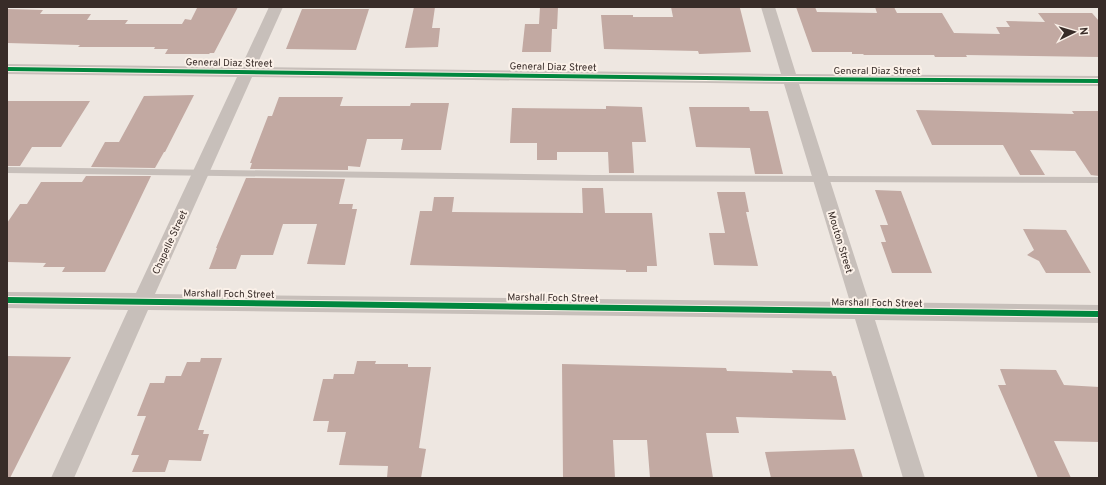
<svg xmlns="http://www.w3.org/2000/svg" width="1106" height="485" viewBox="0 0 1106 485" font-family="Overpass,sans-serif">
<style>
.building{fill:#c2a9a2}
.lines{fill:none;stroke-linecap:round;stroke-linejoin:round}
.service{fill:#c7bfba;fill-rule:evenodd}
.minor{fill:#c7bfba;fill-rule:evenodd}
.cycleway-casing{stroke:#fbf1e9;stroke-width:2}
.cycleway{fill:#00873e;fill-rule:evenodd}
.labels{text-anchor:middle;stroke-width:4;stroke-linejoin:round;paint-order:stroke}
.street-label{font-size:10px;fill:#382c28;stroke:#fbf1e9}
</style>
<rect width="100%" height="100%" fill="#eee7e1"/>
<g class="building">
<path d="M204,7H238L214,53H210L209,54H165L168,49H154L155,47H78L80,45L7,43V9L43,10L40,14H91L87,20H128L125,24H182L185,19L191,20L197,8Z"/>
<path d="M414,7H435L432,28H440L438,47L405,48Z"/>
<path d="M540,7H558L557,29H552L551,52H522L525,24H539Z"/>
<path d="M671,7L740,8L751,52L699,54L698,51L604,49L601,15H633V17H673Z"/>
<path d="M796,7H815L817,12L877,13L875,7H894L897,13H942L954,33L1000,34L996,27H1010L1006,21L1045,22L1038,13H1092L1099,21V57L966,55L967,57H935L934,55H864L863,54H852V52H812Z"/>
<path d="M302,9H369L356,50L286,49Z"/>
<path d="M194,95L165,152H164L155,168L91,167L105,142H119L144,96Z"/>
<path d="M279,97H343L340,106H410L411,103H449L441,150H401L403,139H367L360,167L348,166V170L250,169L252,163H250L268,116H272Z"/>
<path d="M7,101H90L61,147H32L20,166H7Z"/>
<path d="M606,106L642,107L646,142H632L634,173H609L608,152H557V160H537V143H510L512,108L606,109Z"/>
<path d="M689,107H749L750,111H768L783,174H755L750,148L696,147Z"/>
<path d="M916,110L1074,114L1072,111H1099V176L1091,175L1075,151L1030,150L1045,175H1020L1003,145H932Z"/>
<path d="M86,176H151L105,272H62L65,267H43L46,263L7,262V223L20,204H27L41,182H82Z"/>
<path d="M246,178L345,179L339,204H353L352,209H357L345,265L307,264L317,224H283L273,255H241L236,269H209L217,248H216Z"/>
<path d="M582,188H603L605,213H652L657,266H647V272H626V270L410,265L420,211H432L434,197H454L452,212L583,213Z"/>
<path d="M875,190L901,191L932,273H892L881,242H886L880,225H888Z"/>
<path d="M717,192H745L749,212H746L758,266L714,265L709,233H725Z"/>
<path d="M1023,229L1066,230L1091,273H1046L1039,261L1027,255L1034,250Z"/>
<path d="M7,356L71,357L10,478H7Z"/>
<path d="M201,358H222L198,430H204L203,434H209L201,461L169,460L165,472H132L139,455H131L146,416H137L150,383H164L166,376H181L187,362H200Z"/>
<path d="M357,361H376L375,364H408V367H431L419,448L426,449L421,478H387L388,466L339,465L346,432H327L329,421H313L323,379H333L334,374H354Z"/>
<path d="M562,364L726,368L727,371L793,373L792,370L831,371L833,376H836L846,420L736,417L739,433H706L713,478H650L647,440H613L615,478H563Z"/>
<path d="M1000,369L1056,370L1064,385L1099,387V442L1054,441L1071,478H1038L998,385H1006Z"/>
<path d="M854,449L863,478H771L765,452Z"/>
</g>
<g class="lines">
<path class="service" d="M7,167L593,175L1099,177V183L593,181L7,173Z"/>
<path class="minor" d="M269,7H283L256,67L781,74L761,7H775L796,74L1099,76V86L799,84L869,302L1099,305V323L875,320L925,478H903L855,319L148,310L74,478H51L128,310L7,308V292L136,293L237,77L7,74V64L241,67ZM252,77L784,84L850,302L155,294Z"/>
<g class="cycleway-casing">
<g id="cycleway">
<path d="M7,67L790,77L1099,79V83L790,81L7,71Z"/>
<path d="M7,297L1099,311V317L7,303Z"/>
</g>
</g>
<use href="#cycleway" class="cycleway"/>
</g>
<g class="labels">
<g class="street-label">
<text transform="translate(229 62) rotate(1)" y="4">General Diaz Street</text>
<text transform="translate(553 66) rotate(1)" y="4">General Diaz Street</text>
<text x="877" y="74">General Diaz Street</text>
<text transform="translate(169 242) rotate(-65)" y="4">Chapelle Street</text>
<text transform="translate(841 242) rotate(73)" y="4">Mouton Street</text>
<text transform="translate(229 293) rotate(1)" y="4">Marshall Foch Street</text>
<text transform="translate(553 297) rotate(1)" y="4">Marshall Foch Street</text>
<text transform="translate(877 302) rotate(1)" y="4">Marshall Foch Street</text>
</g>
</g>
<rect width="1106" height="485" fill="none" stroke="#382c28" stroke-width="16"/>
<g transform="translate(1074 32) rotate(85)" stroke="#fbf1e9" stroke-width="3" paint-order="stroke">
<path d="M0-3L7 15L0 10L-7 15Z" fill="#382c28"/>
<text y="-6" font-size="11" font-weight="bold" text-anchor="middle" fill="#382c28">N</text>
</g>
</svg>
